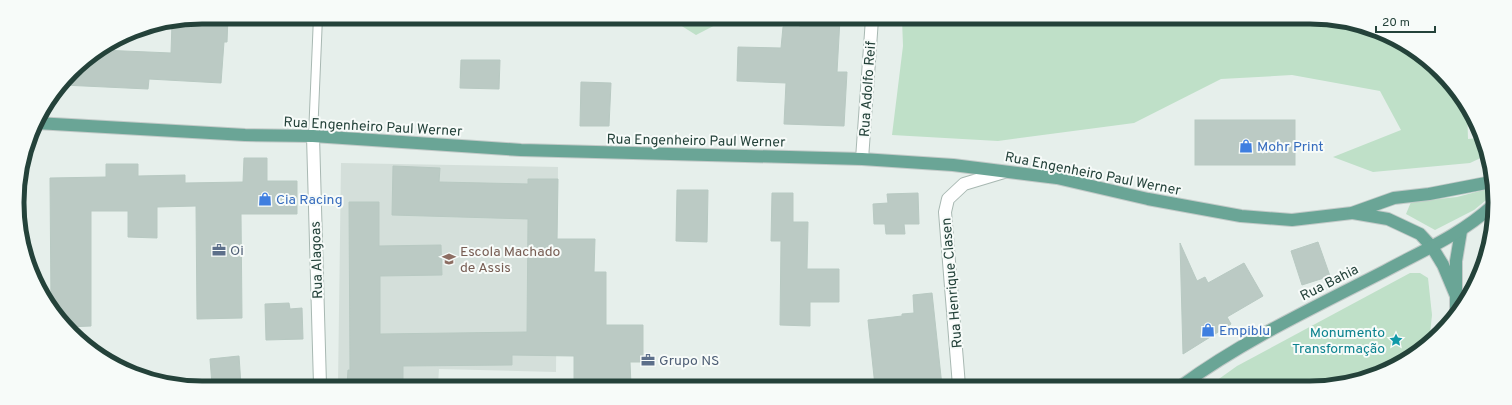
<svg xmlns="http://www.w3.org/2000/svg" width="1512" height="405" viewBox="0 0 1512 405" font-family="Overpass,sans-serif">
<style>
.built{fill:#d4dfda}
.green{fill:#bfe0c8}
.building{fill:#bbcac4;stroke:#b8c9c2}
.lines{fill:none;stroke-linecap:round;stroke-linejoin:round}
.service-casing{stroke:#a8b8b2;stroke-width:10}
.minor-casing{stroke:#a8b8b2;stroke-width:14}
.tertiary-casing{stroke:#a8b8b2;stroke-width:14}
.primary-casing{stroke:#c2cac8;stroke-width:14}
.service{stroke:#fff;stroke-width:8}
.minor{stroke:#fff;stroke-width:12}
.tertiary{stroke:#fff;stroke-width:12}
.primary{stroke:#6aa596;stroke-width:12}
.labels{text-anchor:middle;stroke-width:4;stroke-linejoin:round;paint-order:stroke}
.street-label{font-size:14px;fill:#24423a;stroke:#f7fbf9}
.shop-label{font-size:14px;fill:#366cbe;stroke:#f7fbf9;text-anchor:start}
.service-label{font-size:14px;fill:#4e5e75;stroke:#f7fbf9;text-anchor:start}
.education-label{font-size:14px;fill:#785e54;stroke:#f7fbf9;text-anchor:start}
.culture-label{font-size:14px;fill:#0d838f;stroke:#f7fbf9;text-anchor:end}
.rim{fill:none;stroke:#24423a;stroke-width:5}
</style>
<rect width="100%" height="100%" fill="#e6efeb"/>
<path class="built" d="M341,163L558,167L556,372L439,369L438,385H338Z"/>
<g class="green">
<path d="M669,18L727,19L696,35Z"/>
<path d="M902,19L1345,21L1412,48L1464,99L1467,107L1468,139L1480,138L1487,155L1470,163L1373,172L1333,157L1401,130L1380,91L1292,75L1221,79L1134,123L998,141L892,135L903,46Z"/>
<path d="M1491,188V196L1474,210L1435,230L1406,214L1411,202L1457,197Z"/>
<path d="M1410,273H1420L1428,278L1432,315L1429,343L1391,369L1333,386H1209L1237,366Z"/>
</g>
<g class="building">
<path d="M202,17H228L227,42H224L221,83L149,79L148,89L63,85L80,63L101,50L171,53L172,23Z"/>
<path d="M801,19H840L837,72H847L844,126L784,124L786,83L737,81L738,47L781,48L783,27H800Z"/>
<path d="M461,60H500L499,89L460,88Z"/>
<path d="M581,82L611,83L609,126H580Z"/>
<rect x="1195" y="120" width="100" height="45"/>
<path d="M244,158H267V181H297V214H241L242,318L197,319L196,206L157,207V238L128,237V211H91V326L68,327L55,316L51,306L50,178L106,177V164H138V176L185,175V183L243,182Z"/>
<path d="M393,166L440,168L439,182L528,184V179H558L557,239H595L594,272H606V325H643V362H630L631,385H574V356L512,355V365L403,366V385H347L348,370H350L349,202H379V246L441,245L442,275L380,276V334L527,332L528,219L392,215Z"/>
<path d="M677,190H708L707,242L676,241Z"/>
<path d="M772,193H793V222H808L807,269H839V302H810V326L780,325L781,241H771Z"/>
<path d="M918,193L919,224H904L905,234H886L885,224H874L873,204L888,203L887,194Z"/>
<path d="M1318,242L1330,276L1302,285L1291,251Z"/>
<path d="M1180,243L1197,281L1205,277L1208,283L1244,263L1263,296L1227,317L1231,324L1183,354Z"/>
<path d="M932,293L942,386H875L868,320L902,316V314L914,313L913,295Z"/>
<path d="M289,303L290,309L302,308L303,339L266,340L265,304Z"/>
<path d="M239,356L241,385H212L210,359Z"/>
</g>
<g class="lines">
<g class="service-casing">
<path id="service" d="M313,136L318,17"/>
</g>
<g class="minor-casing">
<g id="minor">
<path d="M313,136L320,385"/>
<path d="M862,159L872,19"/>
</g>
</g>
<g class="tertiary-casing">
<path id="tertiary" d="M959,386L945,212L948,199L964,184L1004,172"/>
</g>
<g class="primary-casing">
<g id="primary">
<path d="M36,123L245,135L313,136L521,150L862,159L953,165L1057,178L1148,199L1241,216L1292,220L1352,213L1394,198L1429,194L1491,182"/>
<path d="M1353,213L1388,219L1420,234L1432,247L1443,265L1456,296"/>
<path d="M1456,313V261L1461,231"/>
<path d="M1181,386C1244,340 1315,307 1385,271C1422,251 1460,235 1491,207"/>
</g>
</g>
<use href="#service" class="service"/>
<use href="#minor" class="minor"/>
<use href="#tertiary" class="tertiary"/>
<use href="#primary" class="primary"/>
</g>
<defs>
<g id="shop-bare" transform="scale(1.08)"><path d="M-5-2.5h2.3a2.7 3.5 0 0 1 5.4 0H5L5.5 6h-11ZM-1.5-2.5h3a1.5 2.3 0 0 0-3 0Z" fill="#3f7fe0" stroke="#f7fbf9" stroke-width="2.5" paint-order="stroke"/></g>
<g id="office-bare" transform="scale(1.08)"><path d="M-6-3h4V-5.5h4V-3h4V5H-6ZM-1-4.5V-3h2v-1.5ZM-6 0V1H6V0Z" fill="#5c6f8a" stroke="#f7fbf9" stroke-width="2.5" paint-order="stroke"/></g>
<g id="school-bare" transform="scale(1.08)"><path d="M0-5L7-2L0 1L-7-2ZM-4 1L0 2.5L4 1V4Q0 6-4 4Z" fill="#8d6e63" stroke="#f7fbf9" stroke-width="2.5" paint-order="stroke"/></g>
<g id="sight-bare" transform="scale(1.08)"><path d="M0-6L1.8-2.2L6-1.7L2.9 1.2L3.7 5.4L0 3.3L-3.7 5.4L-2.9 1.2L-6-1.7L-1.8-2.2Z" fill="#0f9aa8" stroke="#f7fbf9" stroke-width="2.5" paint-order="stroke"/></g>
</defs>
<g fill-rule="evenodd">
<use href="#shop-bare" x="1246" y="146"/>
<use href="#shop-bare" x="265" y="199"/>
<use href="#office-bare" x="219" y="250"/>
<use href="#school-bare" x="449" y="259"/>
<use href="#shop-bare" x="1208" y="330"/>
<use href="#sight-bare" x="1396" y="340"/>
<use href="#office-bare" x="648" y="360"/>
</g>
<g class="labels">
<g class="street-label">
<text transform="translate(867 89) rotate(-86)" y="5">Rua Adolfo Reif</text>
<text transform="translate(373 126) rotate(3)" y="5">Rua Engenheiro Paul Werner</text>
<text transform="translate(696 140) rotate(1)" y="5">Rua Engenheiro Paul Werner</text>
<text transform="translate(1093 173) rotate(11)" y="5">Rua Engenheiro Paul Werner</text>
<text transform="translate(316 260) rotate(-92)" y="5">Rua Alagoas</text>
<text transform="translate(1329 282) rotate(-27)" y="5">Rua Bahia</text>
<text transform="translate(951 283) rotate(-95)" y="5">Rua Henrique Clasen</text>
</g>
<g class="shop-label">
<text x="1257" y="151">Mohr Print</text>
<text x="276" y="204">Cia Racing</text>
<text x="1219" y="335">Empiblu</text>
</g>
<g class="service-label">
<text x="230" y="255">Oi</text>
<text x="659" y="365">Grupo NS</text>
</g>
<g class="education-label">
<text x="460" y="256">Escola Machado<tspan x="460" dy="16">de Assis</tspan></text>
</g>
<g class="culture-label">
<text x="1385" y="337">Monumento<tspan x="1385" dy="16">Transformação</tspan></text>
</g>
</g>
<path d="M0 0H1512V405H0ZM202 24H1310A178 178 0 0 1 1488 202V203A178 178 0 0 1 1310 381H202A178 178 0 0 1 24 203V202A178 178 0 0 1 202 24Z" fill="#f7fbf9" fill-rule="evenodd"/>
<path class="rim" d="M202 24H1310A178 178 0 0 1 1488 202V203A178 178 0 0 1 1310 381H202A178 178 0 0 1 24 203V202A178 178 0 0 1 202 24Z"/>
<path d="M1376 26v6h59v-6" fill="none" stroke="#24423a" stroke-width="2"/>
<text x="1382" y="26" font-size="12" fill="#24423a" stroke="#f7fbf9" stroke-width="3" paint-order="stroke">20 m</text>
</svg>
